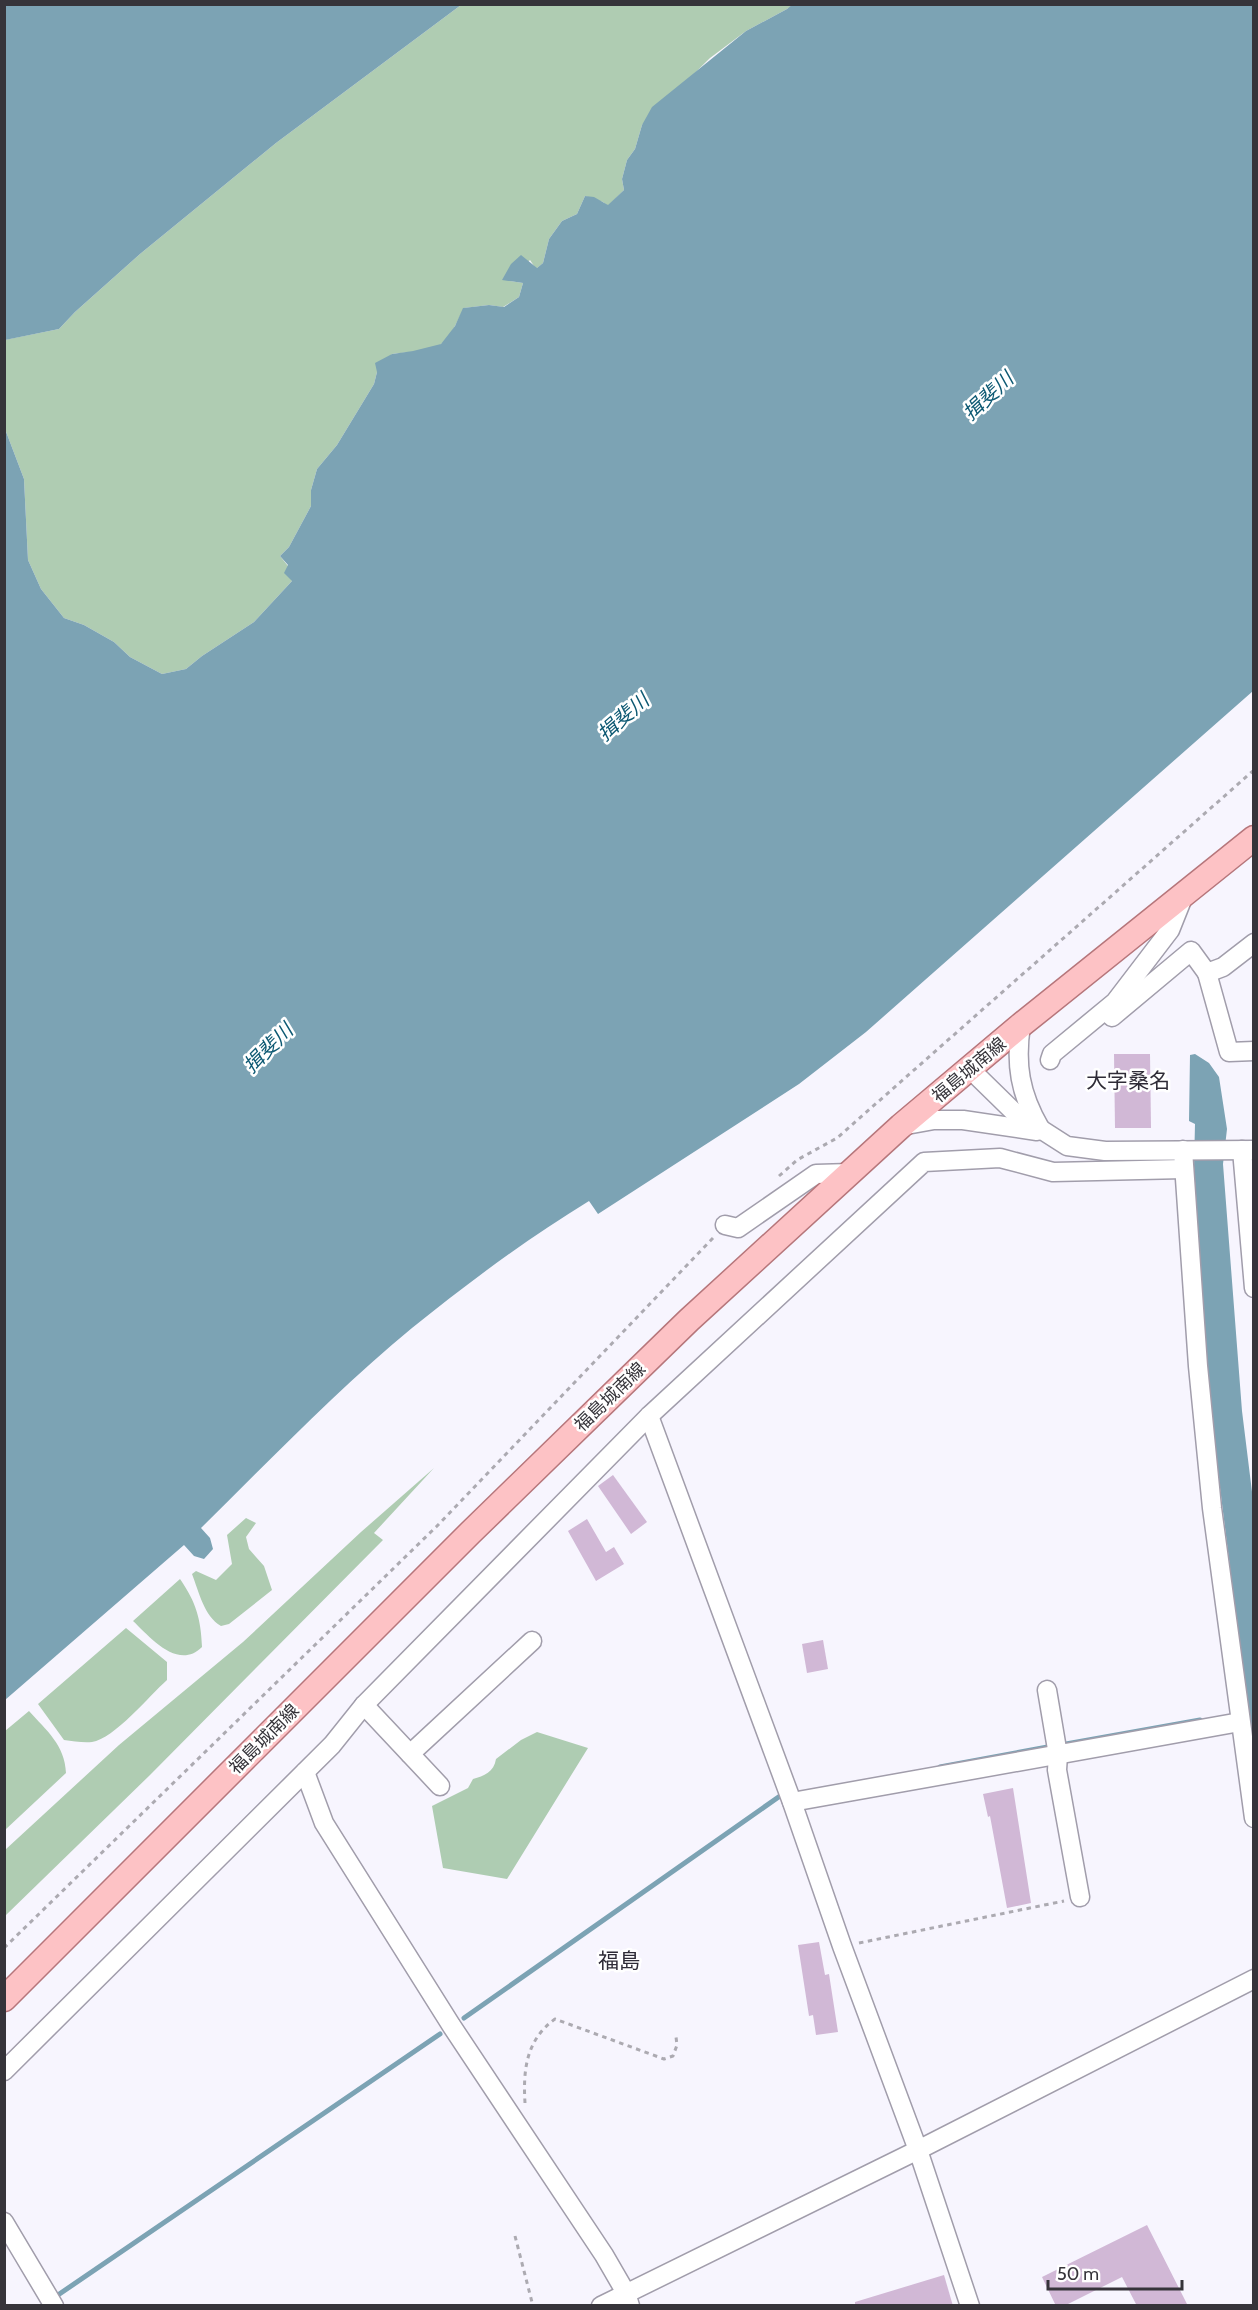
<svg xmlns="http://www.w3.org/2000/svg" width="1258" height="2310" viewBox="0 0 1258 2310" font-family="Cabin,'Noto Sans JP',sans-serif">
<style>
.green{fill:#afccb2}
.forest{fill:#aeccb2}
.water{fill:#7ca3b4}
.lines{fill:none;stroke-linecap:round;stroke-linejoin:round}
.stream{stroke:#7ca3b4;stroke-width:5}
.building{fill:#d1b8d6}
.minor-casing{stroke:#a19dab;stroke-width:21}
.major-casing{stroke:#b6767b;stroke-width:27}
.path{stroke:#acaab1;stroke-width:3;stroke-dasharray:4.5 4.5;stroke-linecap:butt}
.minor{stroke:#fff;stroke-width:18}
.major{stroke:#fdc2c5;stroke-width:24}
.labels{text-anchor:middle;stroke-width:5;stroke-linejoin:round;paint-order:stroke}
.street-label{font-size:18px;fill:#36343a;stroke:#fff}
.water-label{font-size:20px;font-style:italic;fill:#0d5973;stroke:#fff}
.quarter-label{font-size:21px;fill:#2f2c37;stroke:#fff}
</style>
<rect width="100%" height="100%" fill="#f7f5fe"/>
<g class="green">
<path d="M461,5H793L787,9L746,31L710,58L642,125L635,149L627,160L622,179L624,190L608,206L603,202L585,196L577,214L562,221L549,239L543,263L536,269L530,260L510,281L523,283L519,297L503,307L489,305L464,308C458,319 451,338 440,345C427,352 406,352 392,354L377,372L374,384L337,445L317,469L311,490V506L289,547L280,556L288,566L292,581L254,622L202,656L186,669L162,674L130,657L114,642L84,625L64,618L41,589L28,560L24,479L5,429L4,340L59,329L75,312L140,254L276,143Z"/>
<path d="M434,1468L374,1533L383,1540L150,1775L5,1916V1850L119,1745L243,1642L361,1532Z"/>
<path d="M246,1518L256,1523L246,1537L249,1549L264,1566L272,1590L229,1624L221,1626C204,1616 199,1592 192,1574L196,1571L216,1580L232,1564L227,1535Z"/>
<path d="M180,1579C196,1602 201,1619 202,1647C178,1671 150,1637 133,1621Z"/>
<path d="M126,1628L167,1662V1680C150,1695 114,1739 92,1742C83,1743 73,1741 64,1740L38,1704Z"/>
<path d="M29,1711C46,1730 65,1745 66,1773L5,1830V1731Z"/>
</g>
<path class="forest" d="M537,1732L588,1748L507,1879L443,1868L432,1806L468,1788L473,1779C484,1776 494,1772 496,1759L521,1740Z"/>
<g class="water">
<path d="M793,4L1253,5V691L866,1032L799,1084L598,1214L589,1201C527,1239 469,1282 412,1328C338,1389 270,1460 201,1528L210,1538L213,1549L204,1559L194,1556L184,1545L5,1700V429L24,479L28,560L41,589L64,618L84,625L114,642L130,657L162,674L186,669L202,656L254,622L292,581L284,573L288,565L280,556L289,547L311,506V490L317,469L337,445L374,384L377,372L375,363L392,354L413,351L441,344L455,326L463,308L489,305L504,307L519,297L523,283L502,280L511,264L521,255L537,268L543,263L549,239L562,221L577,214L585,196L594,197L608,205L624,190L622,179L627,160L635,149L642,125L652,107L746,31L787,9Z"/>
<path d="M4,5L5,4L461,5L276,143L140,254L75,312L59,329L5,340Z"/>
<path d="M1195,1054L1209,1063L1219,1077L1227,1129L1223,1164L1242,1411L1254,1508L1253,1751L1210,1408L1194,1166L1195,1124L1189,1121L1190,1055Z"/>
</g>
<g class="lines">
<g class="stream">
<path d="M1066,1744L1200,1720"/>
<path d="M940,1767L1053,1746"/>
<path d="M464,2018L780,1796"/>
<path d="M55,2297L440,2034"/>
</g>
</g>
<g class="building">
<path d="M1114,1054H1150L1151,1128H1115Z"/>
<path d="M613,1475L647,1522L631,1534L598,1486Z"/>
<path d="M587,1519L606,1552L614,1547L624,1564L596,1581L568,1531Z"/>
<path d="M823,1640L828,1669L807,1673L802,1644Z"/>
<path d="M1013,1788L1031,1903L1007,1908L990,1816L988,1817L983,1794Z"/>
<path d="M819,1942L825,1975L829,1974L838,2032L816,2035L813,2015L809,2016L798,1945Z"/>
<path d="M1147,2225L1188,2306H1137L1122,2277L1064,2306H1056L1042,2277Z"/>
<path d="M944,2275L953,2306H855V2302Z"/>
</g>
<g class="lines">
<g class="minor-casing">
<g id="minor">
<path d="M1207,973L1229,1052L1254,1051"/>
<path d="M1112,1017L1191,951L1207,973L1223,967L1254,943"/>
<path d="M1021,1025C1015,1064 1020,1094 1040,1128"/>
<path d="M1050,1060L1052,1054L1115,1002L1170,930L1184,895"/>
<path d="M970,1069L1014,1112L1067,1146L1105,1151L1254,1150"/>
<path d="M901,1126L934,1120H963L1037,1131"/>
<path d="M1183,1150L1198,1366L1212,1508L1254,1818"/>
<path d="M1242,1150L1254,1288"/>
<path d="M725,1225L738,1228L816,1174L850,1173"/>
<path d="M649,1416L792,1802L842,1946L918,2150L970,2306"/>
<path d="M1047,1690L1058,1755L1057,1770L1080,1897"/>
<path d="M364,1705L440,1786"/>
<path d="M410,1754L532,1641"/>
<path d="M305,1772L324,1823L451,2025L604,2255L626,2293L630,2306"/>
<path d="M792,1802L1240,1722"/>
<path d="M4,2071L332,1745L364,1705L649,1416L924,1162L1000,1158L1053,1172L1184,1169"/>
<path d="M4,2222L54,2306"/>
<path d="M601,2306L918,2150L1254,1979"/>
</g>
</g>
<g class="major-casing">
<path id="major" d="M4,1999L470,1533L689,1320L901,1126L1021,1025L1254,838"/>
</g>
<g class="path">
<path d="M779,1176L797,1160L837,1138L1254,770"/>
<path d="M859,1943L1064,1901"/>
<path d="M4,1948L437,1526L713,1238"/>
<path d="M525,2103C523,2070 526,2040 555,2019L664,2059L673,2056L677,2045L676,2037"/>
<path d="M515,2236L533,2306"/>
</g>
<use href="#minor" class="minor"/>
<use href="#major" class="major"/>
</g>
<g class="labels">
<g class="street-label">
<text transform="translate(969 1070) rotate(-40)" y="6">福島城南線</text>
<text transform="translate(610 1397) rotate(-44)" y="6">福島城南線</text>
<text transform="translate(264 1739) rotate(-45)" y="6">福島城南線</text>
</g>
<g class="water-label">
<text transform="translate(988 396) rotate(-43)" y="7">揖斐川</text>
<text transform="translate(623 717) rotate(-41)" y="7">揖斐川</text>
<text transform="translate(268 1048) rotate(-45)" y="7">揖斐川</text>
</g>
<g class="quarter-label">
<text x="1128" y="1088">大字桑名</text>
<text x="619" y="1968">福島</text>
</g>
</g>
<rect width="1258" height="2310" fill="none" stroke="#36343a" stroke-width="12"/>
<path d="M1048 2280v9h134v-9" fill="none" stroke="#36343a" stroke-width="3"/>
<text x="1057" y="2280" font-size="18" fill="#36343a" stroke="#ffffff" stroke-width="4.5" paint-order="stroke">50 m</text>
</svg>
